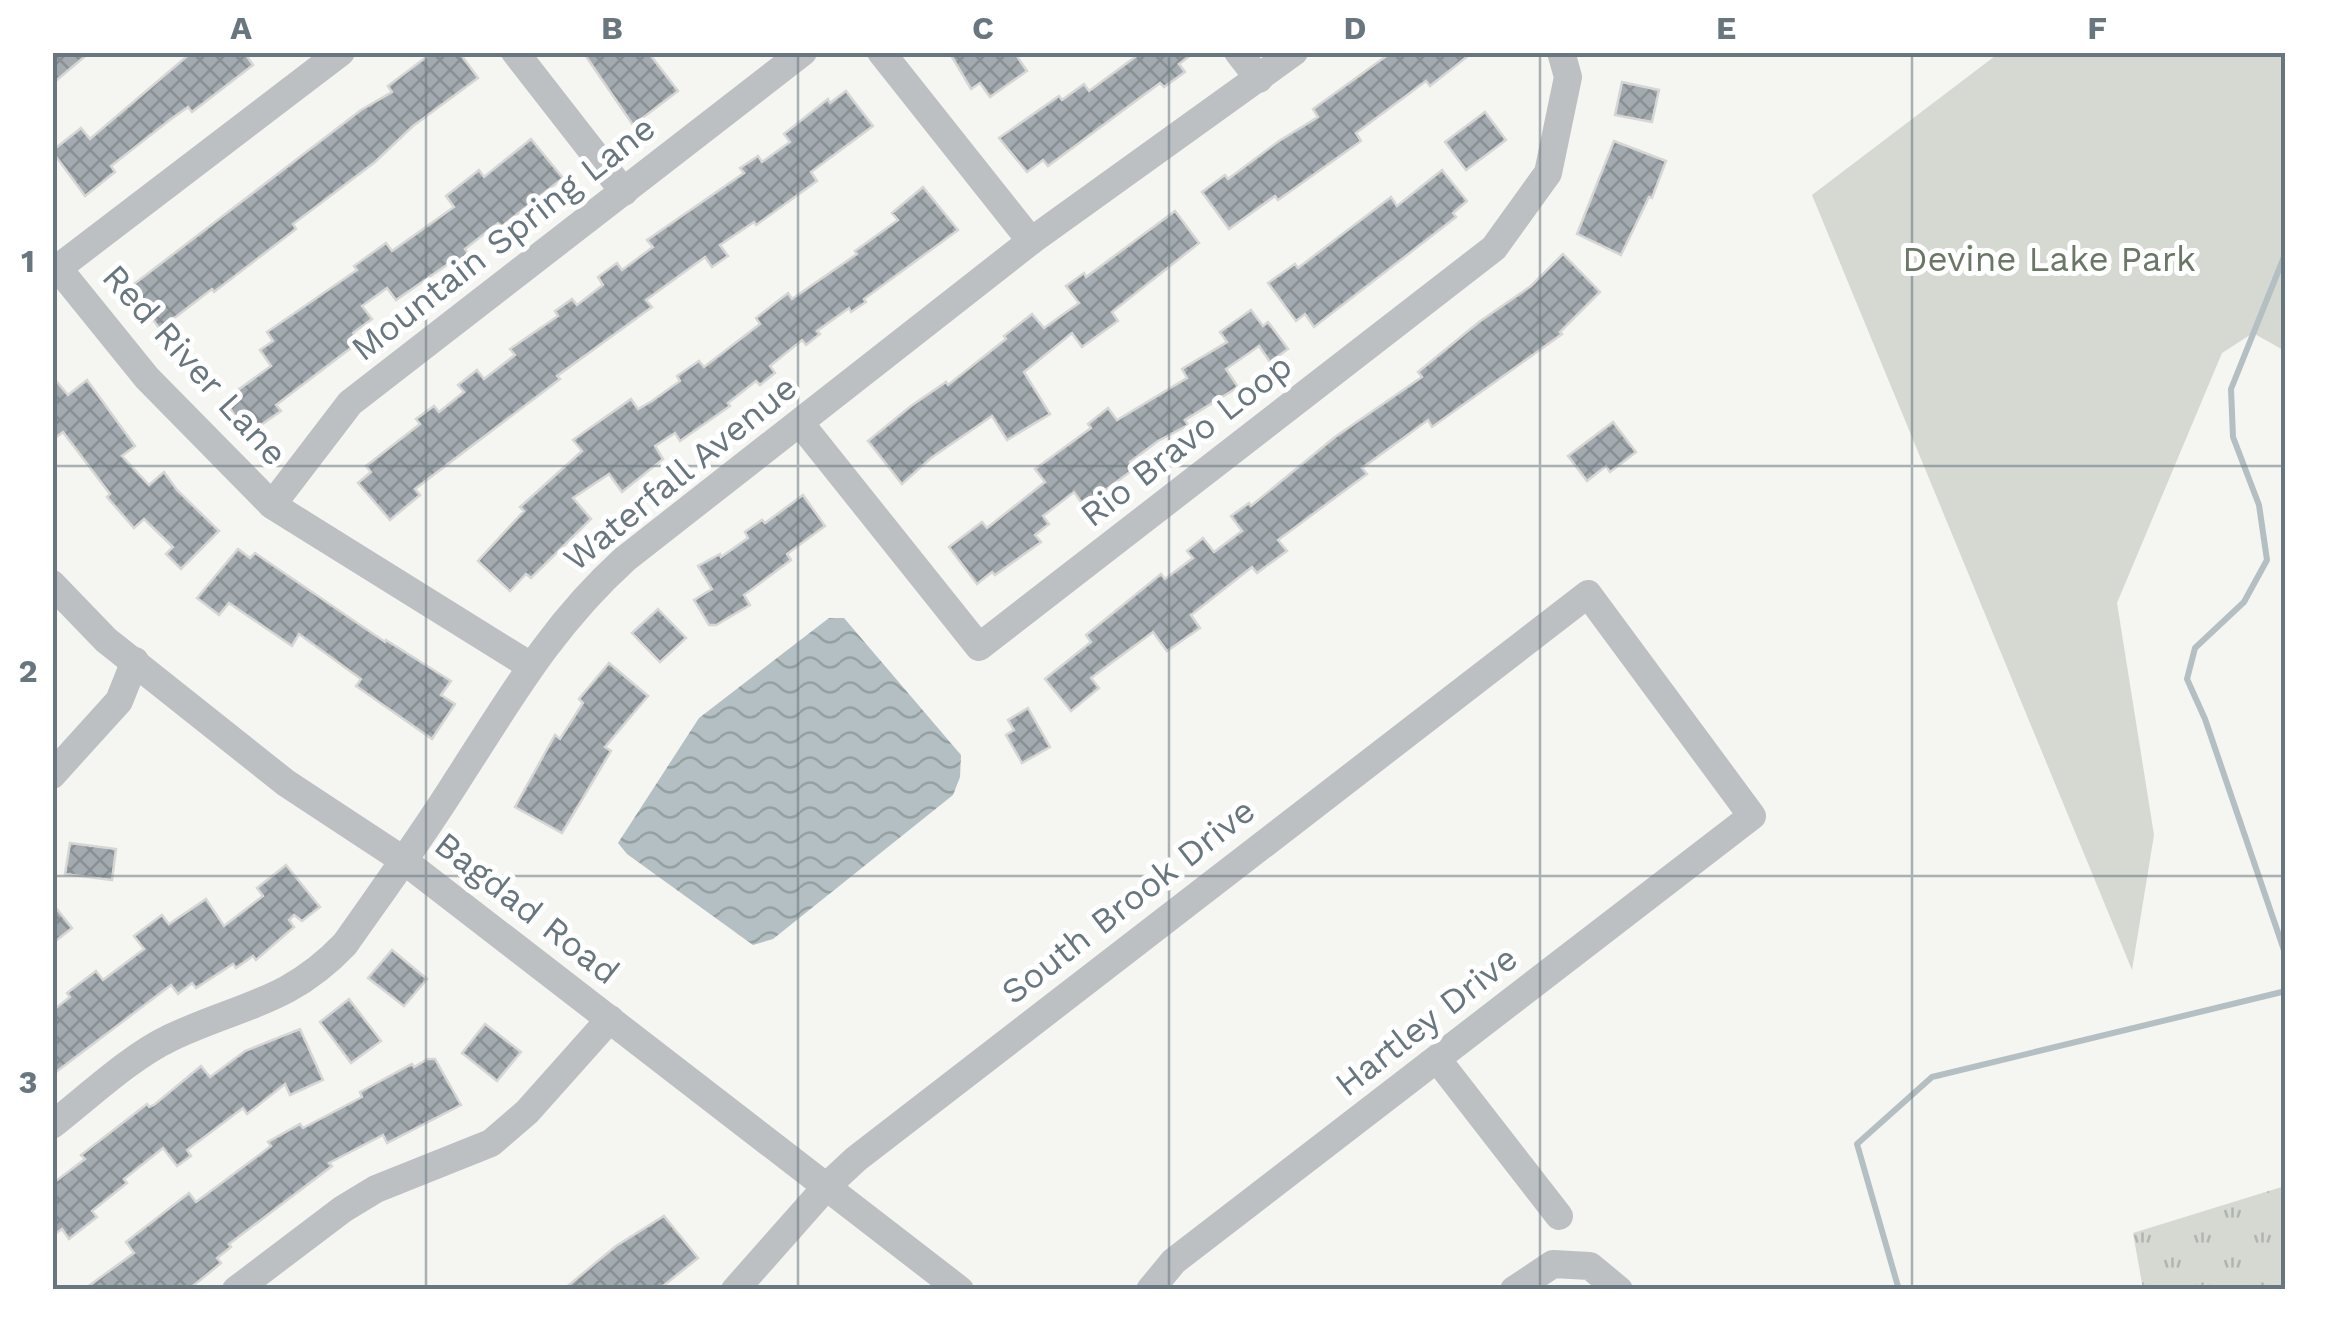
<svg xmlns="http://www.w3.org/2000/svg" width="2338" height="1342" viewBox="0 0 2338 1342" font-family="'Work Sans',sans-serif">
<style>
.grass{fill:url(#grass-tufts)}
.park{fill:#d5d9d2}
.water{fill:url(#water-waves)}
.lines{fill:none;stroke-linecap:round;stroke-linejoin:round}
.stream{stroke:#b3bfc2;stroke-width:6}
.building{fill:url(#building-cross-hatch);stroke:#d6d6d5;stroke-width:2.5}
.minor{stroke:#bcc0c3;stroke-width:28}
.grid{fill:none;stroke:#68767f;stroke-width:2.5;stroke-opacity:0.55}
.labels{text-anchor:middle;stroke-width:10;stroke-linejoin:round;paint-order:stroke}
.street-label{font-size:35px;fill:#68767f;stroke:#fff}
.park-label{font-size:35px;fill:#6a7766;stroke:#fff}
.neatline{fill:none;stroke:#68767f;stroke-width:4}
.grid-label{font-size:32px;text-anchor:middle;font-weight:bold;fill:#68767f}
</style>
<defs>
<pattern id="grass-tufts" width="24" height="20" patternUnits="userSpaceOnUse" patternTransform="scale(2.5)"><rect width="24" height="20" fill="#d5d9d2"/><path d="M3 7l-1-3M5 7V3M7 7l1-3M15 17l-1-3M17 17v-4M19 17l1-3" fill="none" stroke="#b1b5b0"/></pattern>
<pattern id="water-waves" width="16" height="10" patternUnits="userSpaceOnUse" patternTransform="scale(2.5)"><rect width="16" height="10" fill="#b3bfc2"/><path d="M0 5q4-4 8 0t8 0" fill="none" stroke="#95a0a3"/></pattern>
<pattern id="building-cross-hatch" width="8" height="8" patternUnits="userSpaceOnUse" patternTransform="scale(2.5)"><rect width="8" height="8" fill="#a4abb0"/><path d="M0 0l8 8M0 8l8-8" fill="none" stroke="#899094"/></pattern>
</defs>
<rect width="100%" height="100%" fill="#f5f5f2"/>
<path class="grass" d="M2285,1186V1289H2143L2133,1233Z"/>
<path class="park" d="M1999,53H2285V351L2253,333L2222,353L2117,603L2154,835L2132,970L1812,195Z"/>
<path class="water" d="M829,618H844L961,755L960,777L953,795L773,939L753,945L627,854L618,843L699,718Z"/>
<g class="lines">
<g class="stream">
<path d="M2286,252L2231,389L2233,437L2259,505L2267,560L2244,602L2195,648L2187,679L2205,719L2286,956"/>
<path d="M1899,1290L1857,1144L1932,1077L2286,991"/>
</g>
</g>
<g class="building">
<path d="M52,52H90L52,84Z"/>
<path d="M192,52H244L253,65L192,112L188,107L171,119L111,166L115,172L85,196L52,151L81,128L90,139Z"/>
<path d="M433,52H459L478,78L413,126L375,162L293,224L296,229L214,292L212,289L160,329L129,288L361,110L392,92L388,86Z"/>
<path d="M583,52H648L678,91L633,125Z"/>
<path d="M949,52H1014L1027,71L990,97L980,83L971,89Z"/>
<path d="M1142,52H1195L1179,64L1185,72L1164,87L1160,83L1048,166L1043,160L1027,172L999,138L1059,96L1062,100L1084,84L1089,91Z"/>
<path d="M1392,52H1473L1430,86L1426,81L1356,133L1361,141L1278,200L1275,196L1229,229L1202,192L1225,175L1228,179L1279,141L1318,117L1313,109Z"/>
<path d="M1622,82L1659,90L1652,122L1615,115Z"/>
<path d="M846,91L873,126L811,172L817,181L756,225L754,222L720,245L728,256L712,267L705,257L646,300L652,307L557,376L560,379L415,489L420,495L390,520L358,483L371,472L366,466L420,424L416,419L434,406L439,412L464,392L458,385L477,370L484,379L515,355L510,349L558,316L555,311L572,299L577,305L603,285L598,277L617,263L622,270L653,247L647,240L744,173L740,168L758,156L762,162L790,142L784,134L828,99L830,103Z"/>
<path d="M1485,112L1506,140L1466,170L1445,142Z"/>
<path d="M531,139L563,178L501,227L498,223L465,249L470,256L454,267L451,262L396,300L387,288L362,306L372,319L353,333L360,341L276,405L281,411L248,434L224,400L271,366L260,350L273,341L267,332L357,270L354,266L386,243L392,251L454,207L446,196L479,170L484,177Z"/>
<path d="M1614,141L1666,161L1652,198L1649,197L1621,255L1577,234Z"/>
<path d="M1442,170L1467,201L1453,213L1456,217L1314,327L1305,314L1296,321L1268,283L1295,264L1298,268L1391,197L1397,206Z"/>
<path d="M923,187L958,230L864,299L866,302L851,312L849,308L817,331L820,334L806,345L802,340L770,366L775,373L760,385L756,381L728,403L730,406L680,441L675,433L655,446L663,459L622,492L609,474L573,498L591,519L531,578L526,574L510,591L478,561L524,511L520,507L582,451L573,440L631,399L638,409L652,401L680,381L677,376L699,361L704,367L760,324L756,318L788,293L792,299L857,254L855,251L898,220L892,213Z"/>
<path d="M1175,211L1199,243L1112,312L1118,321L1082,347L1072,333L1024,372L1050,414L1007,440L992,416L931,458L902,484L868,441L911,406L946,382L948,385L1006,339L1004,336L1032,314L1044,328L1079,303L1066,286L1084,273L1086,277Z"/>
<path d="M1563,254L1600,292L1560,332L1562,334L1432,427L1428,420L1362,468L1367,474L1278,540L1287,551L1257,573L1252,567L1191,615L1200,628L1167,651L1153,632L1091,678L1099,688L1071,711L1045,679L1091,642L1086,635L1161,574L1165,579L1193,558L1187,551L1203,538L1214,552L1242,531L1231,516L1249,503L1251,506L1335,437L1422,377L1418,372L1479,322L1531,286Z"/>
<path d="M1251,310L1263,326L1268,322L1288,349L1270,362L1259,346L1226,369L1238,387L1185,420L1188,425L1158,441L1130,462L1135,468L1084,506L1074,492L1043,516L1049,524L1035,535L1041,542L995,575L992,572L977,584L949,547L982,522L987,528L1045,482L1035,469L1091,428L1088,424L1108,408L1117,420L1187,378L1182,369L1227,342L1220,332Z"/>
<path d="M52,376L68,395L87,380L135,446L122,456L149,485L164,472L177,490L219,531L181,569L166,554L173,547L144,519L134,528L107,497L110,494L63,432L52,440Z"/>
<path d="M1613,422L1636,452L1610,472L1606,466L1587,481L1568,456Z"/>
<path d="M803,495L825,526L787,554L791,560L744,595L750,605L716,625H709L694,600L712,589L698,566L720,554L721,557L748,538L745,532L762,520L765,523Z"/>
<path d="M238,549L250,558L255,553L385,642L386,640L451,681L441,695L455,704L432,739L356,686L361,679L299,634L292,646L229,603L219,615L197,598Z"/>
<path d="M658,609L686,638L660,662L632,633Z"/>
<path d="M609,663L648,696L605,747L611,751L562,833L515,807L555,735L560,739L583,703L579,699Z"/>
<path d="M1028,708L1050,747L1022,763L1006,735L1014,730L1008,720Z"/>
<path d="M70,843L116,849L112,880L65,874Z"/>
<path d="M286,865L320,907L302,921L294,915L289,920L294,927L256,960L253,956L236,968L233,964L196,988L192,983L178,994L171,985L52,1075V1011L70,997L67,993L96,971L103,980L144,949L134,936L162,915L169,924L206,899L224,926L263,896L257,888Z"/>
<path d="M52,903L72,928L52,944Z"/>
<path d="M392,950L427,979L404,1006L368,978Z"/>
<path d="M349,999L381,1041L351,1063L320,1022Z"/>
<path d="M485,1024L521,1052L497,1081L462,1053Z"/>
<path d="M300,1029L323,1080L290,1095L285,1084L247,1114L243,1108L187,1150L191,1156L177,1166L163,1148L124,1179L127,1183L92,1211L97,1217L69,1239L62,1229L52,1236V1184L85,1159L81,1155L147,1104L149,1107L154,1105L201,1066L210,1077L245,1051Z"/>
<path d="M428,1059H435L461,1105L387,1143L383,1135L329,1163L332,1166L229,1244L231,1247L217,1258L221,1263L188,1290H83L134,1253L126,1242L189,1193L196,1202L271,1146L268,1142L300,1124L303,1128L362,1097L360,1092L412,1064L414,1067Z"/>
<path d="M664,1216L698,1258L658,1290H563L616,1246Z"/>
</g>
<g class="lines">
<g class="minor">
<path d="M341,52L58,268L147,378L272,505L529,665"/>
<path d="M515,52L624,192"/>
<path d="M881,52L1031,241"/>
<path d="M1238,52L1259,79"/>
<path d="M800,423L979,647L1494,248L1548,173L1568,77L1561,52"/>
<path d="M272,505L350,403L803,52"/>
<path d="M52,584L106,640L286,783L403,860L960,1290"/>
<path d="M52,775L119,701L135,661"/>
<path d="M1437,1059L1559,1216"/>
<path d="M52,1125C88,1097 130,1057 170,1038C239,1005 288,1004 345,944C383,890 423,835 458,779C511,697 552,625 625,559L1031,241L1294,52"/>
<path d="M236,1290L343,1209L376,1189L491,1143L527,1112L610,1019"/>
<path d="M735,1290L827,1186L856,1159L1588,594L1752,816L1174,1261L1150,1290"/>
<path d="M1514,1290L1553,1264L1590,1266L1619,1290"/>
</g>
</g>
<path class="grid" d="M426,52V1290M798,52V1290M1169,52V1290M1540,52V1290M1912,52V1290M52,466H2286M52,876H2286"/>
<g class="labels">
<g class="street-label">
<text transform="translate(503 238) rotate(-38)" y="12">Mountain Spring Lane</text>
<text transform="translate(195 365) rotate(48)" y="12">Red River Lane</text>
<text transform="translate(1186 440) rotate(-38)" y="12">Rio Bravo Loop</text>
<text transform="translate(680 473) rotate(-39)" y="12">Waterfall Avenue</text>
<text transform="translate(1128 901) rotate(-38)" y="12">South Brook Drive</text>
<text transform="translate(527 908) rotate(38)" y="12">Bagdad Road</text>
<text transform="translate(1426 1021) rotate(-38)" y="12">Hartley Drive</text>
</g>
<g class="park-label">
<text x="2049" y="271">Devine Lake Park</text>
</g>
</g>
<rect width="2338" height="1342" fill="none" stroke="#ffffff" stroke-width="110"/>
<rect x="55" y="55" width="2228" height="1232" class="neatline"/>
<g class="grid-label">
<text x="241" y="39">A</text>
<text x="612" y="39">B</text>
<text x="983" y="39">C</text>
<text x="1355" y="39">D</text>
<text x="1726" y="39">E</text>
<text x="2097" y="39">F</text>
<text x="28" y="272">1</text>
<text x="28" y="682">2</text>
<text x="28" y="1093">3</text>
</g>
</svg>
